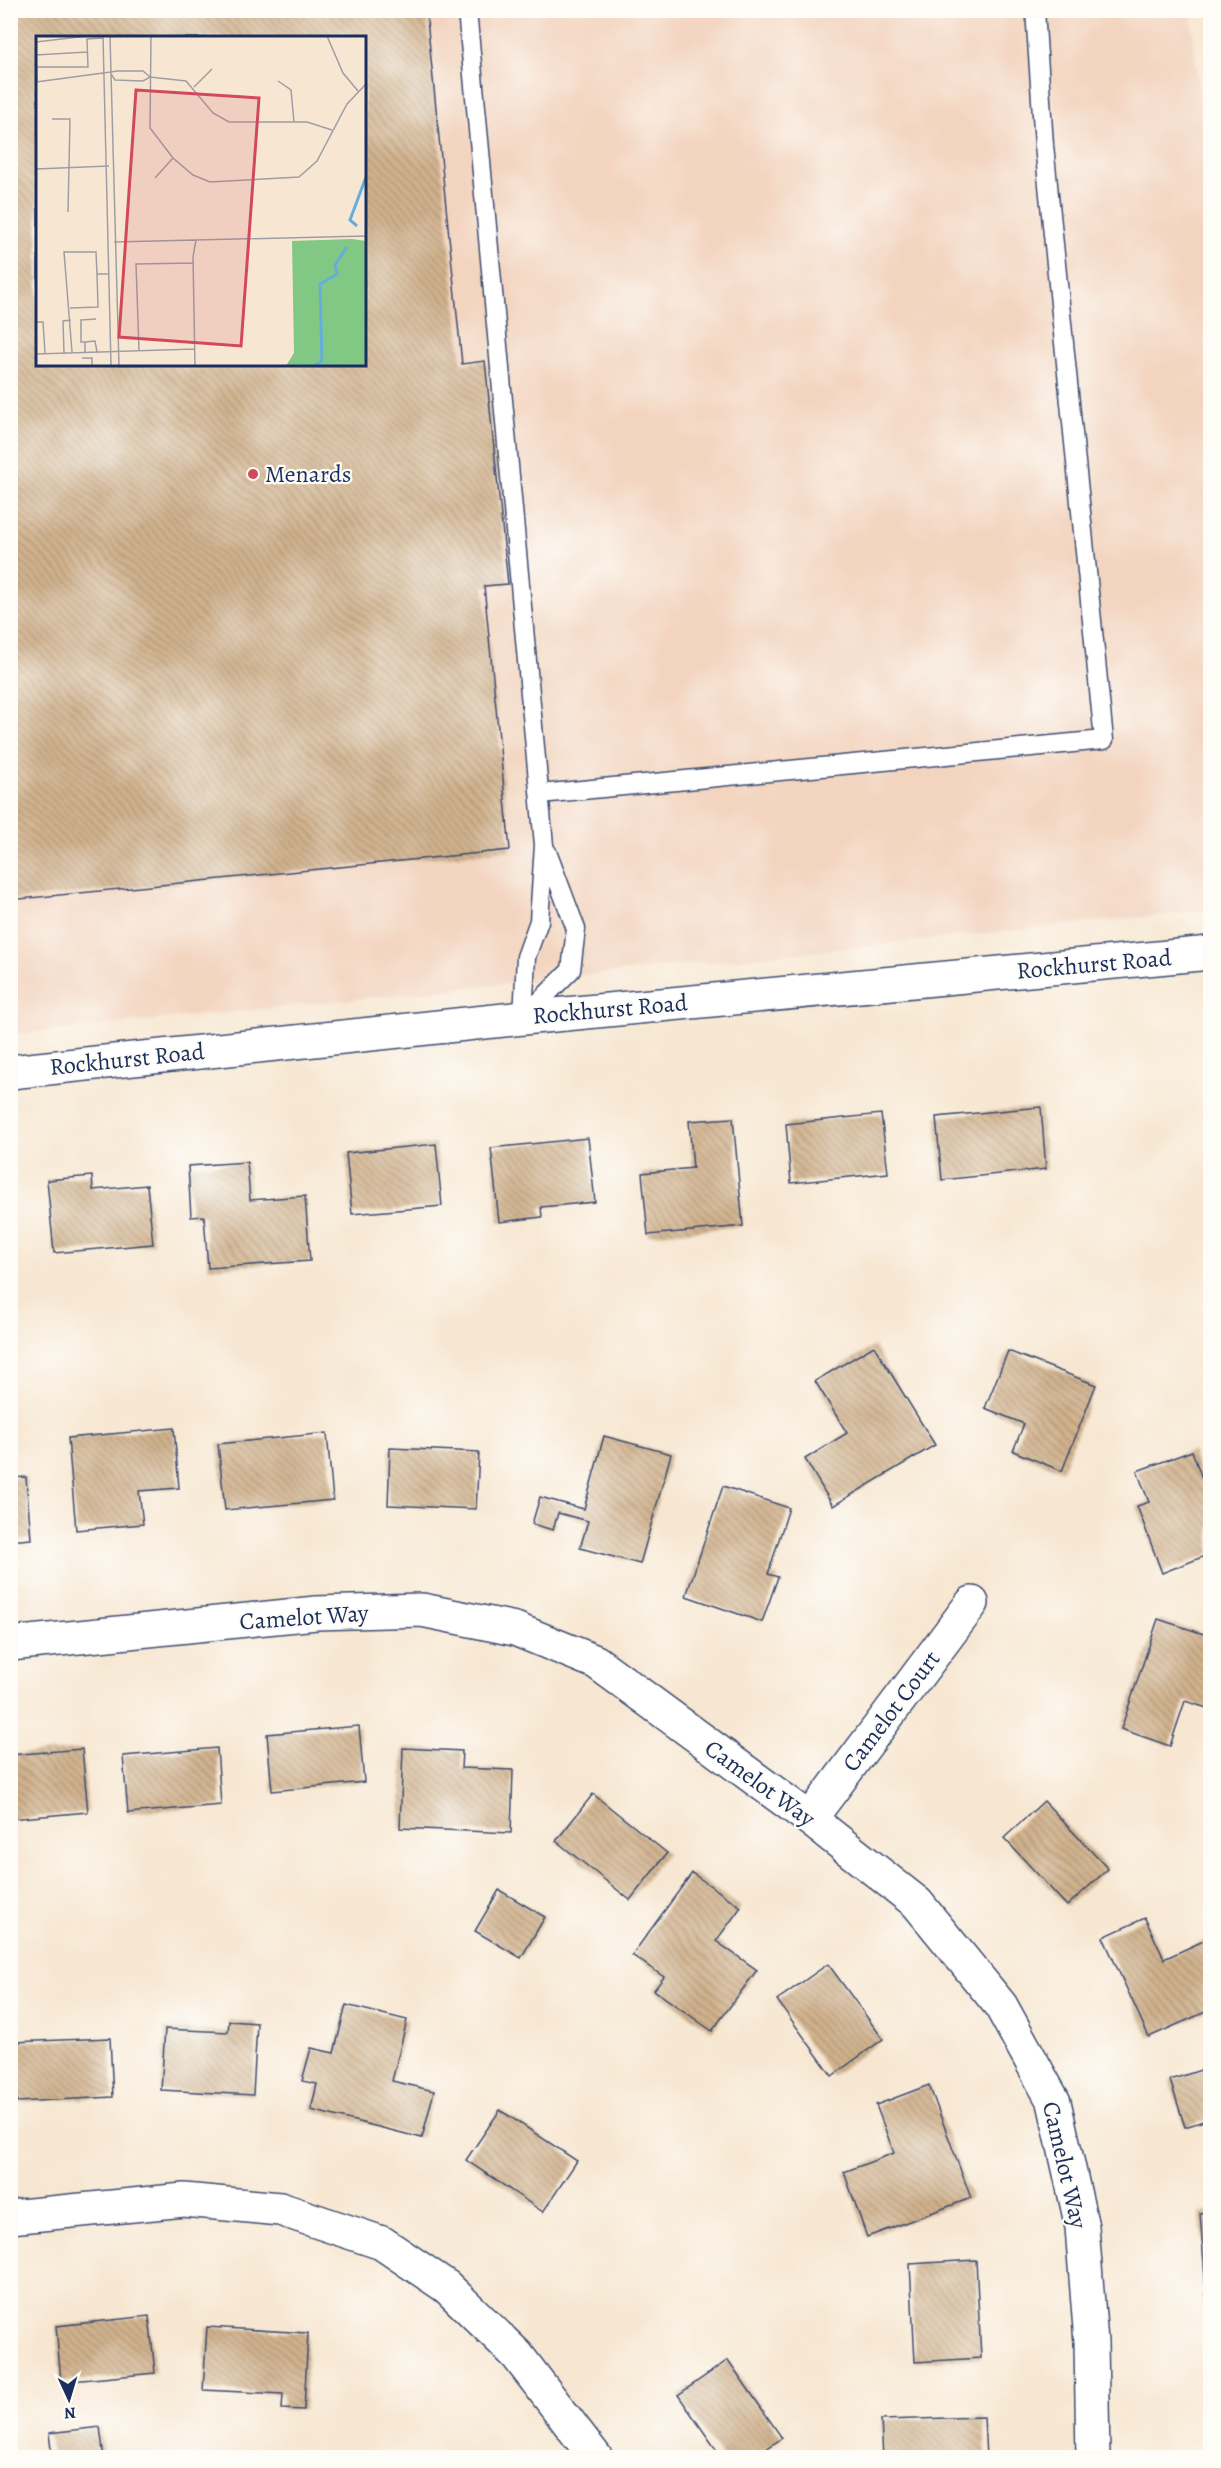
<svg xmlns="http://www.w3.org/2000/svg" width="1221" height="2468" viewBox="0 0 1221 2468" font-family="Alegreya,serif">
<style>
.built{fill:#f3d4bf;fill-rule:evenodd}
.building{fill:url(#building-back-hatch);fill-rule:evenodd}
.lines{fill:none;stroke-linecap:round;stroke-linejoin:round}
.service-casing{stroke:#3c4b6f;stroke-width:21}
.minor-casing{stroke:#3c4b6f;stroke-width:36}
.tertiary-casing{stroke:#3c4b6f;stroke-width:36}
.service{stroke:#fff;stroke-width:18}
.minor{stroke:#fff;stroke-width:33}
.tertiary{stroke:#fff;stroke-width:33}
.poi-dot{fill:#d1495b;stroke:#fdfcf7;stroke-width:2}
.labels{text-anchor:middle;stroke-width:4.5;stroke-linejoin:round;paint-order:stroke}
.poi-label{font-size:24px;fill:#1b2f5e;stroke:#fdfcf7;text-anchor:start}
.street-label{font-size:24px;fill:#1b2f5e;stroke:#fdfcf7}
.inset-river{fill:none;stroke:#65aedc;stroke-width:3}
.inset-road{fill:none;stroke:#9f9da4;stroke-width:1.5}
.view{fill:#d1495b;fill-opacity:0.15;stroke:#d1495b;stroke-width:3}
.inset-edge{fill:none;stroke:#1b2f5e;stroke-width:3}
</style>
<defs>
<pattern id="building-back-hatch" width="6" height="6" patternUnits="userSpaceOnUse" patternTransform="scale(1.5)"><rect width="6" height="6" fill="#d1b28d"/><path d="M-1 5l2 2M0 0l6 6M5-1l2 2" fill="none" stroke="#a99176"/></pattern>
</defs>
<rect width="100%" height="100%" fill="#fdfcf7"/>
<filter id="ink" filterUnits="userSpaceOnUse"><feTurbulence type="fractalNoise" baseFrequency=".0167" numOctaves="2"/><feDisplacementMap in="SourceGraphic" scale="12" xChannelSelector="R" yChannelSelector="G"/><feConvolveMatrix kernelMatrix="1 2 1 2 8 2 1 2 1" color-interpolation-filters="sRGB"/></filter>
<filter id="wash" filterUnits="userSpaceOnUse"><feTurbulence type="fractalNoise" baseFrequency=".008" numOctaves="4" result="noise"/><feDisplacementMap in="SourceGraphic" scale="24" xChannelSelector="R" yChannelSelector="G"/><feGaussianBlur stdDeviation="1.35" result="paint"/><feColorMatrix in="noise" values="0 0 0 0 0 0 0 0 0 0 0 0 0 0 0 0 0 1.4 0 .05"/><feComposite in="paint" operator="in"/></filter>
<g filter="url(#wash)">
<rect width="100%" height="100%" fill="#f7e7d2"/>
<path class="built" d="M10,11H1191L1210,207V910L11,1035ZM38,38H364V364H38Z"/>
<g id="blocks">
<g class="building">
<path d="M10,10H426L462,364L485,361L508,584L484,586L510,850L10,900ZM38,38H364V364H38Z"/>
<path d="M1041,1107L1046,1169L942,1180L936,1117Z"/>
<path d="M881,1114L888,1173L791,1183L786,1124Z"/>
<path d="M733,1118L743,1226L648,1235L642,1173L693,1168L689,1121Z"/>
<path d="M588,1138L595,1202L541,1207L542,1217L499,1222L491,1148Z"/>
<path d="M436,1144L442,1206L352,1214L346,1153Z"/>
<path d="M247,1162L250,1200L305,1196L310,1261L208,1268L204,1216L191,1217L188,1166Z"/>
<path d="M92,1176L93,1190L147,1185L153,1244L54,1253L47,1180Z"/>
<path d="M874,1346L935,1445L833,1506L805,1459L847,1433L815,1381Z"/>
<path d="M1008,1351L1096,1385L1062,1471L1013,1451L1024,1424L985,1408Z"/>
<path d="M174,1428L179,1488L139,1491L143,1524L76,1530L68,1438Z"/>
<path d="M327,1433L333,1500L225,1510L218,1444Z"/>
<path d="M604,1436L671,1454L640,1564L580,1548L588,1521L558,1513L553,1530L532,1524L540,1497L584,1509Z"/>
<path d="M390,1448L479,1452L476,1509L388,1505Z"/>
<path d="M1192,1451L1210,1500V1554L1162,1573L1137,1506L1149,1502L1137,1471Z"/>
<path d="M26,1477L31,1539L10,1541V1478Z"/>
<path d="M723,1486L789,1508L768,1574L778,1577L762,1622L686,1596Z"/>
<path d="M1158,1619L1210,1636V1709L1185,1701L1170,1746L1121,1729Z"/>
<path d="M359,1726L364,1782L272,1791L267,1734Z"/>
<path d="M217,1748L221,1805L128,1813L123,1756Z"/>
<path d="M403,1748L462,1751L461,1768L513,1770L511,1833L400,1828Z"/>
<path d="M82,1749L88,1812L10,1819V1755Z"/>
<path d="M593,1794L667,1853L630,1900L556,1841Z"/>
<path d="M1044,1801L1108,1869L1067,1906L1004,1838Z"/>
<path d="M692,1873L741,1907L716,1941L757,1970L712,2031L654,1990L664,1977L632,1955Z"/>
<path d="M499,1890L545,1917L521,1958L475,1931Z"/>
<path d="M1145,1918L1164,1959L1210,1938V2010L1149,2037L1103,1937Z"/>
<path d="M828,1964L883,2039L832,2076L777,2000Z"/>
<path d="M346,2005L407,2020L392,2081L434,2091L422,2138L311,2110L317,2084L302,2081L311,2048L334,2053Z"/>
<path d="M229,2021L257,2023L253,2095L161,2090L165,2029L228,2032Z"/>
<path d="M110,2038L113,2097L17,2102L13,2042Z"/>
<path d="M1210,2067V2119L1185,2127L1170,2080Z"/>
<path d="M929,2085L971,2198L867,2237L844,2172L894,2153L876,2105Z"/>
<path d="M500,2110L577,2161L543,2212L466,2160Z"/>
<path d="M1210,2212V2316H1208L1200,2213Z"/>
<path d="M976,2260L981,2358L915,2362L910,2264Z"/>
<path d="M149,2316L155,2373L61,2382L56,2326Z"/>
<path d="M207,2327L308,2333L304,2410L282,2409L283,2394L203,2390Z"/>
<path d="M728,2360L782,2438L753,2458H722L678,2395Z"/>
<path d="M1210,2416V2444H1209L1207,2417Z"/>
<path d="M984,2417L986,2458H883L881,2420Z"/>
<path d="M100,2427L104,2458H52L49,2433Z"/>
</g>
</g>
</g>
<g filter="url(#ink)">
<use href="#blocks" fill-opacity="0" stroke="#3c4b6f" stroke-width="1.5"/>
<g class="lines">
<g class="service-casing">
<g id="service">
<path d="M467,10L544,845L539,921L526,957L523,1018"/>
<path d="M540,794L1104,740L1044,145L1035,10"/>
<path d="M525,1016L571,970L576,929L547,852"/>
</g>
</g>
<g class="minor-casing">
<g id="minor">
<path d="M10,1644L316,1613L422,1610L515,1629L596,1662L810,1819L917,1903L1001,2006L1054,2102L1082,2227L1091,2342L1093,2458"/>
<path d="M810,1819L972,1603"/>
<path d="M10,2217L184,2200L280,2209L382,2243L447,2287L517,2355L596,2458"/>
</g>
</g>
<g class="tertiary-casing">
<path id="tertiary" d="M10,1072L523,1018L1210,953"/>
</g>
<use href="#service" class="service"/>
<use href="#minor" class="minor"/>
<use href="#tertiary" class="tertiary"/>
</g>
</g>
<circle class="poi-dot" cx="253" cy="474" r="6"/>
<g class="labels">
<g class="poi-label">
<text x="265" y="482">Menards</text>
</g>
<g class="street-label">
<text transform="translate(1094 964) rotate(-5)" y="8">Rockhurst Road</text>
<text transform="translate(610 1009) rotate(-5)" y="8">Rockhurst Road</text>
<text transform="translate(127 1059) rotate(-6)" y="8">Rockhurst Road</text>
<text transform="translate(304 1617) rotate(-4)" y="8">Camelot Way</text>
<text transform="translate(891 1711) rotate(-53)" y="8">Camelot Court</text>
<text transform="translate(760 1783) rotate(36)" y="8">Camelot Way</text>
<text transform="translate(1065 2165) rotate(77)" y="8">Camelot Way</text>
</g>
</g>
<g transform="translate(36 36)">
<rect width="330" height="330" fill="#f7e7d2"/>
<path d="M316,203L330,205V330H250L258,317L256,205Z" fill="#81c884"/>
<path class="inset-river" d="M321,190L314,184L330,141M278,330L286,325L284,248L301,238L299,229L311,211"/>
<path class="inset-road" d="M67,0L75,330M74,0L83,330M115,0L114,92L137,122L157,139L174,146L263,141L281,125L311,68L330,48M291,0L307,37L322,55M0,6L51,0M0,8L1,46M0,19L51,16M1,31H52L51,3L67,2M75,38L79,44L107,45L114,41L150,45L177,77L193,86H271L296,94M242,45L255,54L258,86M0,46L82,35H107L114,41M158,51L176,33M16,83H34L32,176M0,133L73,130M119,142L137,122M78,206L330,200M34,272L62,271L61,238M0,286H7L9,317M49,306H45V284L60,283M103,314L100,228L157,227M36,316L28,216H60L61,238H73M49,316V306L59,305L61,316M28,317L27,285L35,284M0,318L159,313M46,322H56V330M159,330L157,221L160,204"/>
<path class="view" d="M100,54L223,62L205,310L83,301Z"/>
<rect width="330" height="330" class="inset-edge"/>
</g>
<rect width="1221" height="2468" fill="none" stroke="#fdfcf7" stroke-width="36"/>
<g transform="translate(69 2399) rotate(176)" stroke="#fdfcf7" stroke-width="4.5" paint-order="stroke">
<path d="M0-4.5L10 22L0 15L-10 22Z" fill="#1b2f5e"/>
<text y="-9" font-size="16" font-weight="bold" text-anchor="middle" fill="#1b2f5e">N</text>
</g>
</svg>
